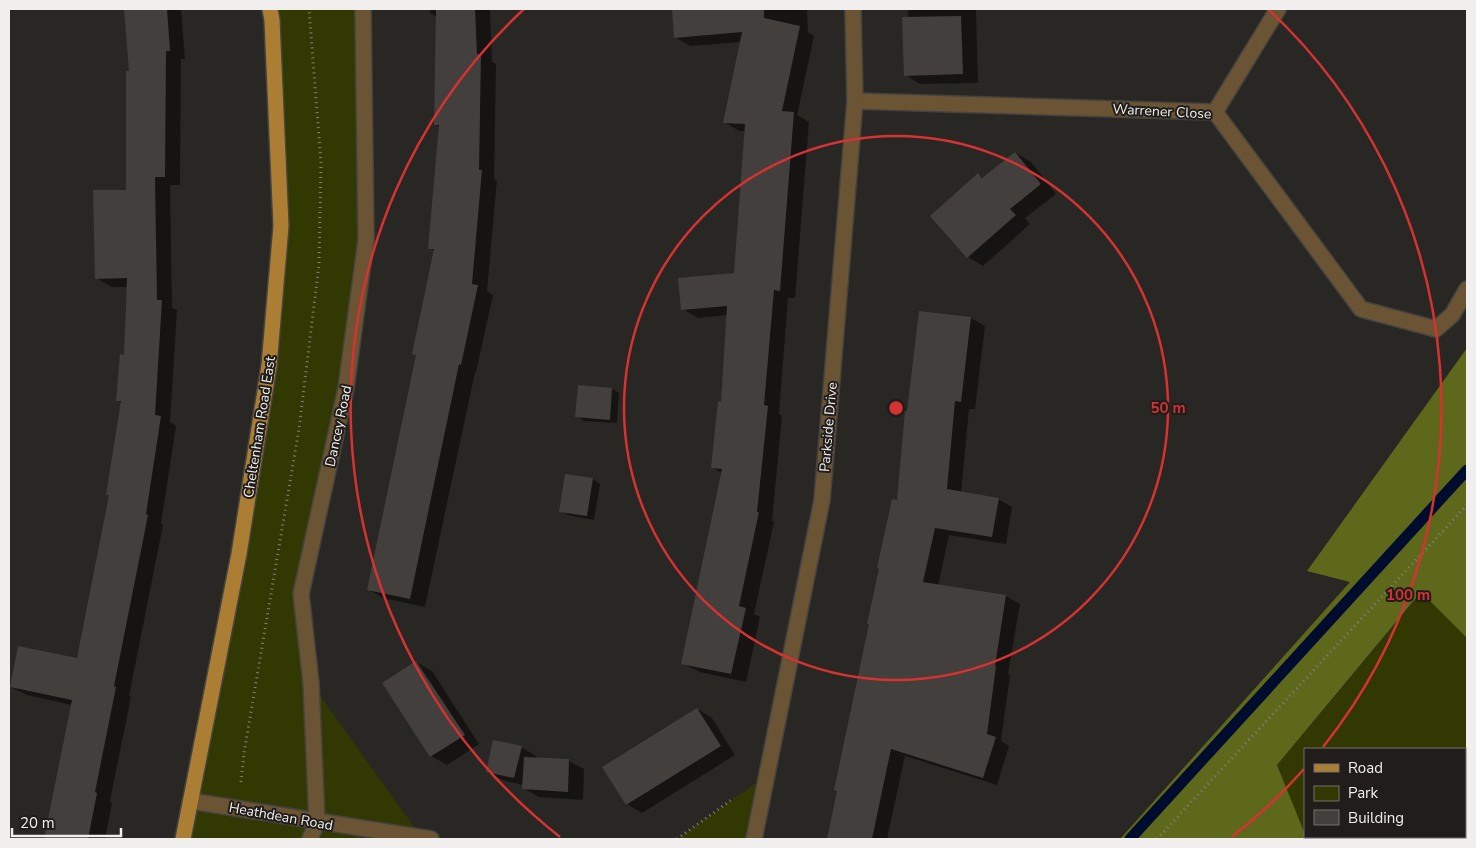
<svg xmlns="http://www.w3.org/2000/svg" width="1476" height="848" viewBox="0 0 1476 848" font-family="'Nunito Sans',sans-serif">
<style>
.green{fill:#323802}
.forest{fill:#5d681a}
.shadow{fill:#0007}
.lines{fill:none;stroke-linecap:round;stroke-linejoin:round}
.stream{stroke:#000c2d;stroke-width:11}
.building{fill:#433f3d}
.minor-casing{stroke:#454340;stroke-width:18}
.major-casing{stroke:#454340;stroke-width:18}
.path{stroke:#83817f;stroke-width:3;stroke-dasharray:1 4;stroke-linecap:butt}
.minor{stroke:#6a5433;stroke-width:15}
.major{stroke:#ac7e34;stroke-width:15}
.ring{fill:none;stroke:#d73232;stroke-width:2.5}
.labels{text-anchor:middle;stroke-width:4;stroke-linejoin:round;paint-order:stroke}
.street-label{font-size:14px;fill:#f0efed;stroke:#201d1a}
.centre{fill:#d73232;stroke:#201d1a;stroke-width:2.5}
.ring-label{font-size:15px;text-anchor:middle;font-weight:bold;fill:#d73232;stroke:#201d1a;stroke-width:4;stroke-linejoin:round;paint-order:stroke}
</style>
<rect width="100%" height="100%" fill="#292724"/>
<g class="green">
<path d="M270,9H356L366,240L301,594L311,683L422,838L420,839H183L239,554L281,226Z"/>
<path d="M1422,592L1467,638V839H1307L1306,837H1465V749H1305V834L1277,765Z"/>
<path d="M767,775L754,839H677Z"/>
</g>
<path class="forest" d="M1467,348V638L1421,592L1277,765L1307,839H1120L1350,582L1307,571Z"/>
<g class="shadow">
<path d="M126,9H181L185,59H181L180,185H170L172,308L177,310L170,422L176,426L161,524L163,525L129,696L131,697L110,801L112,803L105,839H45L72,705L27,695L11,687L78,659L110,496L108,494L122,403L118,401L126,356L128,287H112L96,278L127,191L130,72Z"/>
<path d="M430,9H490L492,62L496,64L494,179L497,180L487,291L493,295L476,372H475L425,607L383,598L368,589L417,356L413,353L435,251L429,248L440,128L435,124L437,17L430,13Z"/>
<path d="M673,9H807L808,32L814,36L797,115L809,122L795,298H788L779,414L782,416L772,521L774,522L754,614L760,617L746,682L700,672L684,664L722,473L713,468L722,403L728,315L698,318L683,309L735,274L746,131H739L724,122L742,42L690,46L675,37Z"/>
<path d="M908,9H976L978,83L920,84L905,75Z"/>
<path d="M1016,153L1031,162L1056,194L1025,218L1030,224L983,266L968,257L978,174L984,178Z"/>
<path d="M920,312L971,318L985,326L975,409H969L961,493L998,499L1012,507L1006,544L949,535L938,586L1006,596L1020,604L1008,674L1010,675L1001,741L1009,746L997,785L905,756L887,839H828L898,502Z"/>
<path d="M612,389L619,393L617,423L584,421L577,416Z"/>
<path d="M593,479L600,484L594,520L567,515L560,511Z"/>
<path d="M416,662L432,671L479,744L447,765L431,756L384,684Z"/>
<path d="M697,709L712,718L735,755L642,813L627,804Z"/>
<path d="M521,747L536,756V759L569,761L584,769L583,800L539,797L523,788V785L502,780L487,771Z"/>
</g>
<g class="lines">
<path class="stream" d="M1130,839L1467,470"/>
</g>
<g class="building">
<path d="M124,9H167L170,51H166L165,177H155L157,300H162L155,415L161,416L146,514L148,515L114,686L116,687L95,792L97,793L88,839H44L72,700L10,687L18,646L77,658L109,495H106L121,401H116L120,354L124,355L127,278L95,279L93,190H126V71H129Z"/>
<path d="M436,9H475L477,54H481L479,170H482L472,284L478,285L461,365L459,364L410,599L367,590L416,355L412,354L434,249H428L439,125H434Z"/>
<path d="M672,9H764V18L800,26L782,111L794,112L780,291L774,290L764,405L768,406L757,512H759L739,606L746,608L731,674L681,664L722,469L711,468L718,401L721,402L727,306L681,310L678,278L734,273L745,124L723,123L742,32L674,38Z"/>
<path d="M961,16L963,74L904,76L902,17Z"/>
<path d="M1015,152L1041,184L1010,209L1016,215L967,258L930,216L978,173L982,178Z"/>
<path d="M919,311L971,317L961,402L955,401L947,489L999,498L992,537L935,528L923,582L1006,595L995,666H996L987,734L996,737L983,778L891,749L872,839H827L837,791L834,790L869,624H867L879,569L877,568L892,499L897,500L905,411H907Z"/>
<path d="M578,385L612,388L610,420L575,417Z"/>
<path d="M565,474L593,478L587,516L559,512Z"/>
<path d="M416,661L465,735L430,757L382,683Z"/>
<path d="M697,708L721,746L626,805L602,767Z"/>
<path d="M493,740L522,746L514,778L486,772Z"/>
<path d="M524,757L569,759L568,792L522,789Z"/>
</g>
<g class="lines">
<g class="minor-casing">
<g id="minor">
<path d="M855,101L1215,112L1361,309L1436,329L1452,315L1467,289"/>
<path d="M1215,112L1278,9"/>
<path d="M191,801L431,839"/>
<path d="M310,839L317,822L311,683L301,594L346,388L366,240L363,9"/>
<path d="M754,839L822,500L855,101L853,9"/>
</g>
</g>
<g class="major-casing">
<path id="major" d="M183,839L239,554L269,366L281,226L272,20L270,9"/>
</g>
<g class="path">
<path d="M241,782L244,753L299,429L319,264L321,163L309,9"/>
<path d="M677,839L734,798"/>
<path d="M1157,839L1467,505"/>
</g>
<use href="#minor" class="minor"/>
<use href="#major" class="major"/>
</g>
<g class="ring">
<circle cx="896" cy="408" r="272"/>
<path d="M1304 769A545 545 0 0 1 1232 837M560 837A545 545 0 0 1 524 9M1268 9A545 545 0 0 1 1323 747"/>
</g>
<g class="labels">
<g class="street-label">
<text transform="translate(1162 111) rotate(3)" y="5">Warrener Close</text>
<text transform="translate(338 426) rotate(-78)" y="5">Dancey Road</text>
<text transform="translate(259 427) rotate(-81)" y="5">Cheltenham Road East</text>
<text transform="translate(828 427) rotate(-85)" y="5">Parkside Drive</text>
<text transform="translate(281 816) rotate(10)" y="5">Heathdean Road</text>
</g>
</g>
<circle cx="896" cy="408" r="8" class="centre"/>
<g class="ring-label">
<text x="1168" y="413">50 m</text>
<text x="1408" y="600">100 m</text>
</g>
<rect width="1476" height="848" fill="none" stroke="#f0efed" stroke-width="20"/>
<rect x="1304" y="748" width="162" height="90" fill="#201d1a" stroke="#73716e"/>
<rect x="1314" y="764" width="25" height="8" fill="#ac7e34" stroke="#73716e"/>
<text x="1348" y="773" font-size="15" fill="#f0efed">Road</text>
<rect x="1314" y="786" width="25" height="15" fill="#323802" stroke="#73716e"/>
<text x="1348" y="798" font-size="15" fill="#f0efed">Park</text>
<rect x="1314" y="810" width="25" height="15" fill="#433f3d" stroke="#73716e"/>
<text x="1348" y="823" font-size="15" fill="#f0efed">Building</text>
<path d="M12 828v8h109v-8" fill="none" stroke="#f0efed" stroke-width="2.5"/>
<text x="20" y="828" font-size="15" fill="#f0efed" stroke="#201d1a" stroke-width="4" paint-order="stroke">20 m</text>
</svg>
